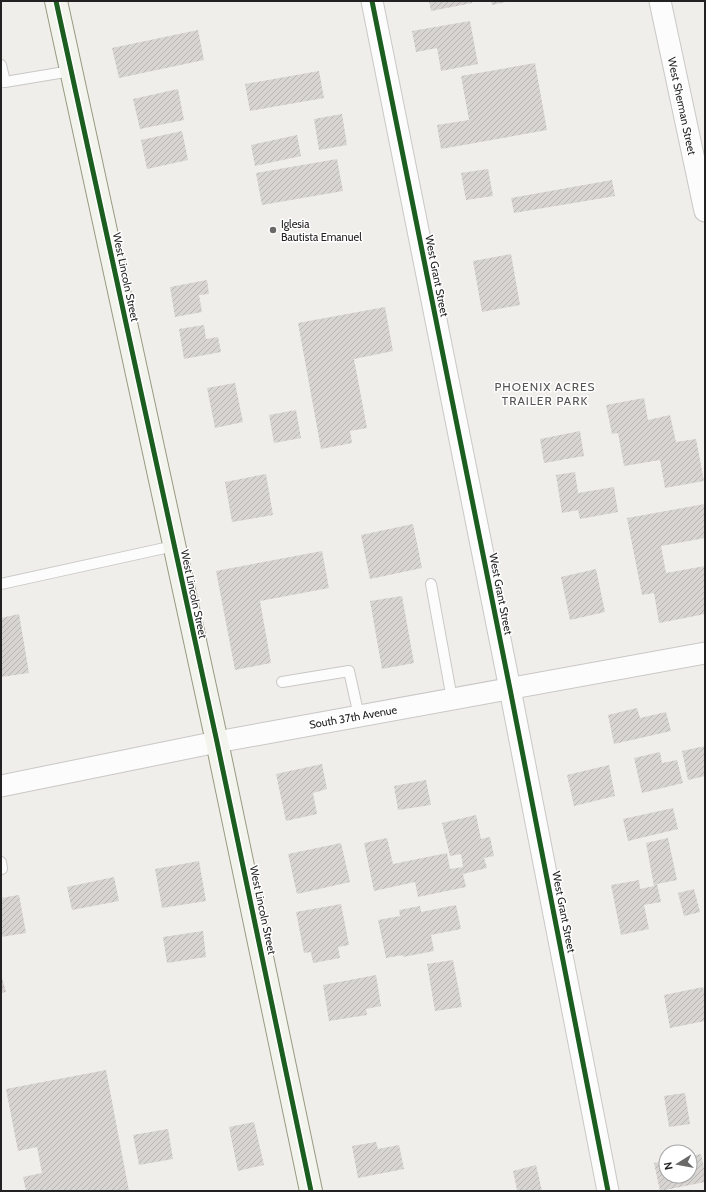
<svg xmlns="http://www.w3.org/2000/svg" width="706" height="1192" viewBox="0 0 706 1192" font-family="Cabin,sans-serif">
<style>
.building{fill:url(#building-hatch)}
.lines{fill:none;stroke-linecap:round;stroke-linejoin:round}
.lane-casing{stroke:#c9c8c6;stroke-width:12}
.street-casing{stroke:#c9c8c6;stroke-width:23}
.secondary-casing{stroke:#989a81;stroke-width:24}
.lane{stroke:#fdfcfc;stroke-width:10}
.street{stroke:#fdfcfc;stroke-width:21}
.secondary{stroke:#f3f4ed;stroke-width:22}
.cycleway-casing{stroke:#fff;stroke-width:8}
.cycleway{stroke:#1b5e20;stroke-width:5}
.poi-dot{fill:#6a6968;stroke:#fff;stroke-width:1.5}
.labels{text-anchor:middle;stroke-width:3;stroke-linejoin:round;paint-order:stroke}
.street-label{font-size:11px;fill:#222;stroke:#fff}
.poi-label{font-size:11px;fill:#222;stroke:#fff;text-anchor:start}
.neighbourhood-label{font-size:12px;letter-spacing:1px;fill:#555;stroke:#fff}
</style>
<defs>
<pattern id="building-hatch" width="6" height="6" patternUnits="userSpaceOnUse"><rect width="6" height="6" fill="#d7d4d1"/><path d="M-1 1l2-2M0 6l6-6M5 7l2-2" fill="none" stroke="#b8b6b3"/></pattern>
</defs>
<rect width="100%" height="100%" fill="#f0eeea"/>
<g class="building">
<path d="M429,1H472V3L431,11Z"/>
<path d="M491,1H506V2L492,5Z"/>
<path d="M470,21L478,64L441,71L437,48L416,52L412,31Z"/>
<path d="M198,30L204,60L119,78L112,48Z"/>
<path d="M535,63L547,130L441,149L437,125L469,120L461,76Z"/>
<path d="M319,71L324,98L250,111L245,84Z"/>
<path d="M178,89L184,120L140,129L133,99Z"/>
<path d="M342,114L347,145L319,150L314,119Z"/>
<path d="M182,131L188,160L147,169L141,140Z"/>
<path d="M297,135L301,156L255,166L251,145Z"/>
<path d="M337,159L343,191L262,205L256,173Z"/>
<path d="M488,169L493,196L466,200L461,173Z"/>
<path d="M612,180L615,196L514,213L511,198Z"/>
<path d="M511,254L520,305L482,312L473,261Z"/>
<path d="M207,280L209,294L199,295L202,312L175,317L170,287Z"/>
<path d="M385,307L393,351L354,359L367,428L350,431L352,443L321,449L298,323Z"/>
<path d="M204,325L206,339L218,337L221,352L184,359L179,329Z"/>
<path d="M235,383L243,422L215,428L207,388Z"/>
<path d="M644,398L648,420L670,415L676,442L696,439L704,481L665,488L660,460L624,466L618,433L612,434L606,405Z"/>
<path d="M296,410L301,438L274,443L269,415Z"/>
<path d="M580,431L584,456L544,463L540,439Z"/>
<path d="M575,472L578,493L614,487L618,512L580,519L578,510L562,513L556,475Z"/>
<path d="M266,474L273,515L232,522L225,482Z"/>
<path d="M705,504V538L661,546L666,573L705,566V614L659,623L654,593L642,595L627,518Z"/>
<path d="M413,524L422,568L370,579L361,535Z"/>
<path d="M322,551L329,588L260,601L271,663L235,670L216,571Z"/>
<path d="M596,569L605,612L570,620L561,577Z"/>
<path d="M402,596L414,663L382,669L370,601Z"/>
<path d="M19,614L29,673L1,677V618Z"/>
<path d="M637,708L640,718L666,712L671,731L614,744L608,715Z"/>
<path d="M705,746V776L688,780L682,751Z"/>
<path d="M660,752L662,763L677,760L683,783L642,793L634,758Z"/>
<path d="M322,764L327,789L313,793L317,814L286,821L276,774Z"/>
<path d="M609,765L615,796L574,806L567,775Z"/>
<path d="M426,780L431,805L398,810L394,786Z"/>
<path d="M673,808L678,829L628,841L623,819Z"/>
<path d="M476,815L481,839L490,837L494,856L484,858L487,868L463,874L466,887L418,897L415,882L374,891L364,843L387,838L393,864L447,853L450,869L463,867L461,854L450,856L442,823Z"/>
<path d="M668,838L677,880L657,884L661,902L644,905L649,929L621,935L611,885L639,880L640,889L654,886L646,843Z"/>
<path d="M341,843L350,882L297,894L288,854Z"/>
<path d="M199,861L206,901L162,908L155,869Z"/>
<path d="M114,877L119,901L72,910L67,887Z"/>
<path d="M694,889L700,912L684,916L678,893Z"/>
<path d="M19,895L26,933L1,937V898Z"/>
<path d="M341,904L349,945L338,947L340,958L313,963L311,952L304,953L296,912Z"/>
<path d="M456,905L461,929L431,935L434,951L403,957V955L386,958L378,920L400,916L399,910L420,906L421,912Z"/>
<path d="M203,931L206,957L167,963L163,937Z"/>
<path d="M453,960L462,1007L435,1011L427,964Z"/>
<path d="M1,974L6,992L1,993Z"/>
<path d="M376,975L381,1006L366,1009L367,1015L329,1021L323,985Z"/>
<path d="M703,987L705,996V1021L670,1028L664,995Z"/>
<path d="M106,1070L129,1191H26L23,1177L42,1173L37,1147L18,1151L6,1089Z"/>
<path d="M685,1093L690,1124L669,1127L664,1096Z"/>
<path d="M254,1122L264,1165L238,1171L229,1127Z"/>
<path d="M168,1129L173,1159L139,1165L133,1135Z"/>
<path d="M376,1142L378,1149L399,1145L404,1169L358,1178L352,1146Z"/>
<path d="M701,1154L705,1173V1182L660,1191L654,1163L666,1161V1176H690V1156Z"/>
<path d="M536,1165L542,1191H513L517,1190L513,1171Z"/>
</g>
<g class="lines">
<g class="lane-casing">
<g id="lane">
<path d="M1,65L5,82L71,71"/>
<path d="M1,584L174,546"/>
<path d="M431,584L452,699"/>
<path d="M282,682L349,671L359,716"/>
<path d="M1,862L2,869"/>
</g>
</g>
<g class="street-casing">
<g id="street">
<path d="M372,1L510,689L608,1191"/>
<path d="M660,1L705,211"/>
<path d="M1,786L217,742L705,653"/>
</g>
</g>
<g class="secondary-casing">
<path id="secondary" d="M56,1L217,742L311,1191"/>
</g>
<use href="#lane" class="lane"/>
<use href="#street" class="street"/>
<use href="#secondary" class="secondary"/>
<g class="cycleway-casing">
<g id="cycleway">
<path d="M56,1L217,742L311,1191"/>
<path d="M372,1L510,689L608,1191"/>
</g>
</g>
<use href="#cycleway" class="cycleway"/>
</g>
<circle class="poi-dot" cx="273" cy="230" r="4"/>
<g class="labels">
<g class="street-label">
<text transform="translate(682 106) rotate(78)" y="4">West Sherman Street</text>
<text transform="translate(437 276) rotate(79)" y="4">West Grant Street</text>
<text transform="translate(126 277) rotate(78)" y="4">West Lincoln Street</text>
<text transform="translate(194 594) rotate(78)" y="4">West Lincoln Street</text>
<text transform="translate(501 594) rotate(79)" y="4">West Grant Street</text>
<text transform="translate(353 717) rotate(-10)" y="4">South 37th Avenue</text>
<text transform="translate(263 910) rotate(78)" y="4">West Lincoln Street</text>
<text transform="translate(564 912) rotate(79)" y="4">West Grant Street</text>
</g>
<g class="poi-label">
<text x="281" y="228">Iglesia<tspan x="281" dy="13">Bautista Emanuel</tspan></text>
</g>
<g class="neighbourhood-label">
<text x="545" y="391">PHOENIX ACRES<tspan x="545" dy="14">TRAILER PARK</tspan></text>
</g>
</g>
<rect width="706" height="1192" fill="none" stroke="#222222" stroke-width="4"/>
<g transform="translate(678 1164) rotate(259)"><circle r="19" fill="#ffffff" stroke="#a7a7a7"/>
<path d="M0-3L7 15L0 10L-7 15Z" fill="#6a6968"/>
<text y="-6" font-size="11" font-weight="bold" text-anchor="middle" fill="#222222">N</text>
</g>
</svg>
